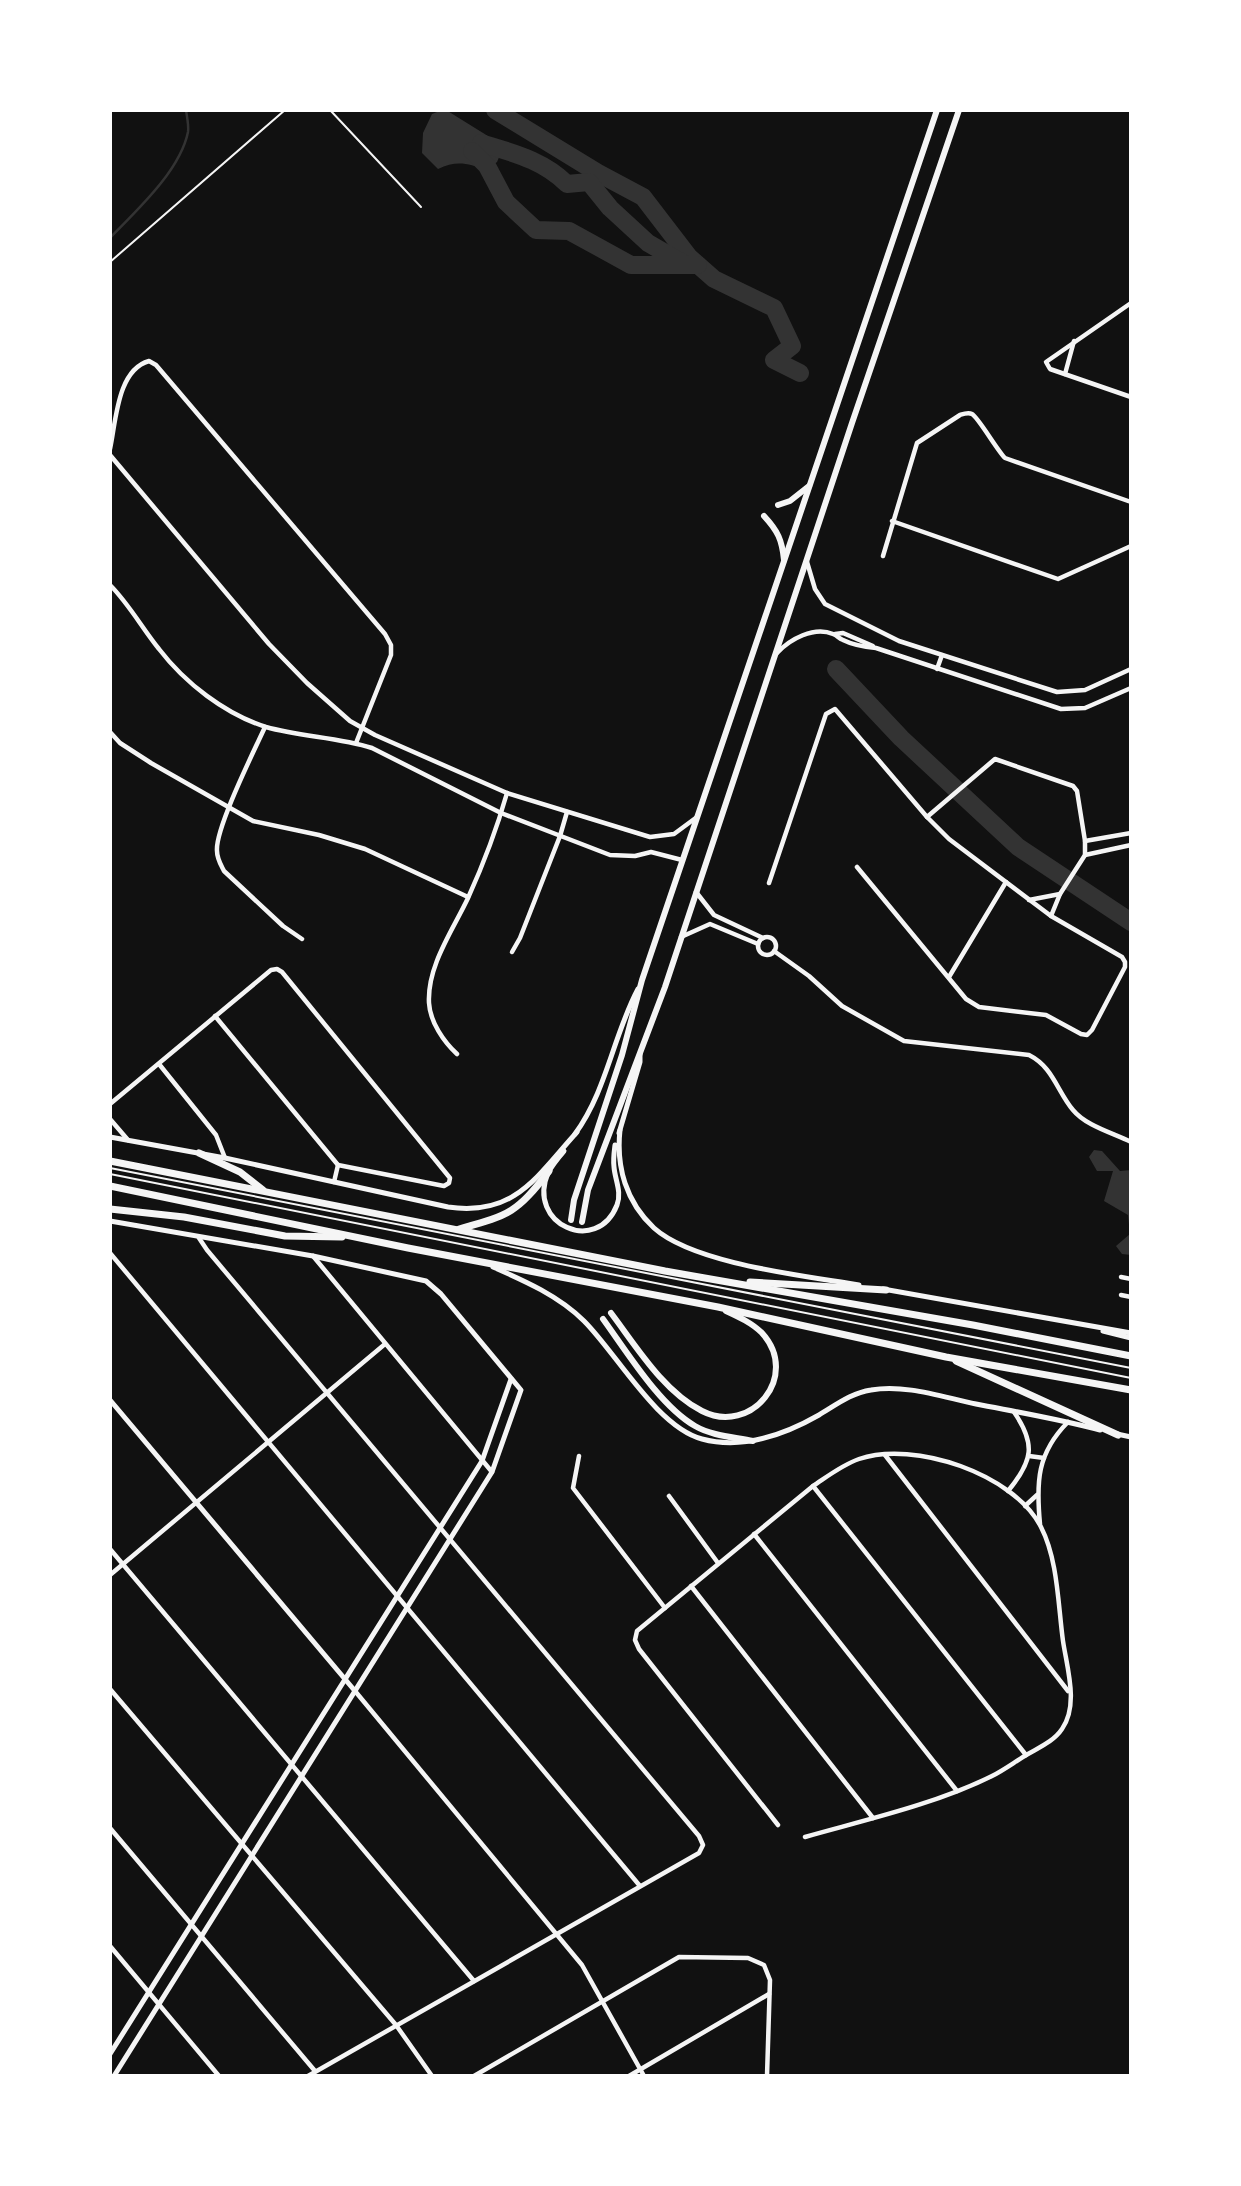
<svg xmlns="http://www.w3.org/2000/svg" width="1241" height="2186" viewBox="0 0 1241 2186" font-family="'Roboto Serif',serif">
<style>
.water{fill:#333}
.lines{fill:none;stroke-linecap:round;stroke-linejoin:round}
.stream{stroke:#333;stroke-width:2.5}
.river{stroke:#333;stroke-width:18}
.service{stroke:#f5f5f5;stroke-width:2}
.minor{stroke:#f5f5f5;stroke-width:4.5}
.tertiary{stroke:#f5f5f5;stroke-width:5}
.secondary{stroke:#f5f5f5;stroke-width:5}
.primary{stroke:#f5f5f5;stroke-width:6}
.motorway{stroke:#f5f5f5;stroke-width:7}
</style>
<rect width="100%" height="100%" fill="#111"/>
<g class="water">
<path d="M442,110H446L504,146L497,162L486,170C468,163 456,160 438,169L422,153L423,133L432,114Z"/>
<path d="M1094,1150L1102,1151L1120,1171L1131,1170V1255L1122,1254L1116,1246L1130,1234L1128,1215L1104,1201L1113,1171H1097L1089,1157Z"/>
</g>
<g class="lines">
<path class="stream" d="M110,238C137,210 180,171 188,132C189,126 187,117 186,110"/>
<g class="river">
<path d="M495,110L598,173L643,197L689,257L714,279L774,308L792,346L774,360L800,373"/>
<path d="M481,143C513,153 543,160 567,184L589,182L610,208L648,243L686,265"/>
<path d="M472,151L487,166L506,202L536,230L569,231L631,265H698"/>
<path d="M836,669L901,738L1018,847L1131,922"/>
</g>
<g class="service">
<path d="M330,110L421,207"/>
<path d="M110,262L285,110"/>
<path d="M110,1168L1131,1368"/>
<path d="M110,1174L1131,1378"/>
</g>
<g class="minor">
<path d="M1131,303L1046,362L1050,369L1131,397"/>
<path d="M1065,374L1074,341"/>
<path d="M110,449C116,422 117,370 149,361L156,365L385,634L391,645V655L356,743"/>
<path d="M110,455L269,644L307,683L350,721L375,735L507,793L650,837L674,834L697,817"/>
<path d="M892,521L1058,579L1131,546"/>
<path d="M883,556L917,443L960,415C963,414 968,412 972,414C978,417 997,450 1005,458L1131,502"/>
<path d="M807,562L815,589L825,604L899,641L1057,692L1085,690L1131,669"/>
<path d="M110,585C129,604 142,628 159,649C185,683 225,714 266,727C301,737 338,737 372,748L501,813L610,855L635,856L651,852L682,860"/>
<path d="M835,634L843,633L873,646"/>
<path d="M777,653C790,639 814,626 833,634C838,636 838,638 843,640C853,645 865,647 876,648L1061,709L1085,708L1131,688"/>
<path d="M937,669L942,655"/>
<path d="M265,727C254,751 215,829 217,851C217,859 221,865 224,871L283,926L302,939"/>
<path d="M110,732L120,743L151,763L253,821L319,835L365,849L468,897"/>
<path d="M927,817L995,759L1073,786L1077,791L1085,841V855L1060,894L1051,916"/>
<path d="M1085,841L1131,833"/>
<path d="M1085,855L1131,845"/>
<path d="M769,883L826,714L835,709L927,817L949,839L1051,916L1122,957L1125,962V967L1092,1030L1087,1035L1081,1034L1046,1015L979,1007L966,999L857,867"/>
<path d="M696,892L714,915L763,938"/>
<path d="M1029,900L1060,894"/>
<path d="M681,937L710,924L758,944"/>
<circle cx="767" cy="946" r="9"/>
<path d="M774,951L809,976L842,1006L904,1041L1029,1055C1053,1067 1057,1091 1073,1110C1086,1126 1113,1133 1131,1142"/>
<path d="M512,952L520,938L560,836L567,812"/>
<path d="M949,977L1006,882"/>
<path d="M215,1016L338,1165"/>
<path d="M457,1054C444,1042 430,1022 429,1003C427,966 453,930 468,898C483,865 497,828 507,793"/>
<path d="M159,1064L216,1135L225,1158"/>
<path d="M110,1104L271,970L277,969L282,972L450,1178L449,1183L444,1186L338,1165L334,1182"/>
<path d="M110,1119L128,1140"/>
<path d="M199,1238L207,1250L699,1836L703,1845L699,1853L308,2076"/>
<path d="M110,1253L640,1886"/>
<path d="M313,1256L492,1472"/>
<path d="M1121,1277L1131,1279"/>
<path d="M1121,1295L1131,1297"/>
<path d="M885,1455L1068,1691"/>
<path d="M579,1456L573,1488L665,1608"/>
<path d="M1029,1456L1044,1458"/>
<path d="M813,1486L1026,1755"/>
<path d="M1008,1491C1033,1461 1036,1444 1014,1412"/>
<path d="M669,1496L718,1563"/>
<path d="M1025,1506L1037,1495"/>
<path d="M1040,1524C1036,1482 1037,1453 1068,1422"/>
<path d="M754,1534L957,1791"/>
<path d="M110,1549L474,1981"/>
<path d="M110,1575L385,1344"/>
<path d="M691,1586L873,1818"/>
<path d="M110,1689L396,2025L432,2076"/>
<path d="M355,1691L582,1965L644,2076"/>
<path d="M778,1825L639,1649L635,1640L637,1631L813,1486C828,1476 842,1465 859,1459C914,1440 1014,1474 1041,1527C1058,1560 1058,1605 1063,1641C1067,1668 1079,1705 1062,1729C1054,1741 1040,1747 1028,1754C1016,1761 1004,1770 992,1776C936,1804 865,1820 805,1837"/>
<path d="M110,1828L315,2071"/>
<path d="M110,1946L219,2076"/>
<path d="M474,2076L679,1957L748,1958L764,1965L770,1980L767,2076"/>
<path d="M629,2076L769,1994"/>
</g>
<path class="tertiary" d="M110,1400L355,1691"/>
<g class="secondary">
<path d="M620,1130C616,1167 626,1202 654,1228C694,1264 806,1276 859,1285"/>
<path d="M619,1133L640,1062V1054"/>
<path d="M575,1134C607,1090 613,1036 638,989"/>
<path d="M110,1137L225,1158L448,1207C515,1217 537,1176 577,1132"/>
<path d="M564,1151C558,1158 552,1165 548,1173C526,1224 597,1256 617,1205C622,1192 615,1180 614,1167C613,1160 614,1153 615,1145"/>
<path d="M110,1221L313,1256L426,1281L441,1294L521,1390L492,1472L114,2076"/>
<path d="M493,1267C525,1281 559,1296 584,1321C617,1354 657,1427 702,1439C743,1450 784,1435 819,1415C836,1405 851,1393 871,1390C905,1384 942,1397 976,1404C1017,1412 1059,1419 1100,1430"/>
<path d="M883,1289L1131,1333"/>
<path d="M1103,1331L1131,1338"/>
<path d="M1117,1434L1131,1437"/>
<path d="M110,2054L482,1461L511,1379"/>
</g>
<g class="primary">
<path d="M778,505L790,501L809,486"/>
<path d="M764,516C778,531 782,540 784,560"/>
<path d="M571,1220L574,1200L622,1055L642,980L937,110"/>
<path d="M582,1222L588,1190L665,987L852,423L959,110"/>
<path d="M611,1313C636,1346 663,1391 702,1411C751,1436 801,1376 762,1333C752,1323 739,1317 726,1311"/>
<path d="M603,1319C627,1352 660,1406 695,1426C712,1436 734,1437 753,1441"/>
</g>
<g class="motorway">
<path d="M199,1153L240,1172L263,1190"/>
<path d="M110,1161L665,1271L973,1325L1131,1356"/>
<path d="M110,1186L408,1248L718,1307L946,1357L1131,1390"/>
<path d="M110,1209L184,1217L285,1236L342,1237"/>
<path d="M459,1229C509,1215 516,1214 549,1171"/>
<path d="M750,1282L886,1290"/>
<path d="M956,1361L1118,1435"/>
</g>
</g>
<rect width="1241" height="2186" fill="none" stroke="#ffffff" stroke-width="224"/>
</svg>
